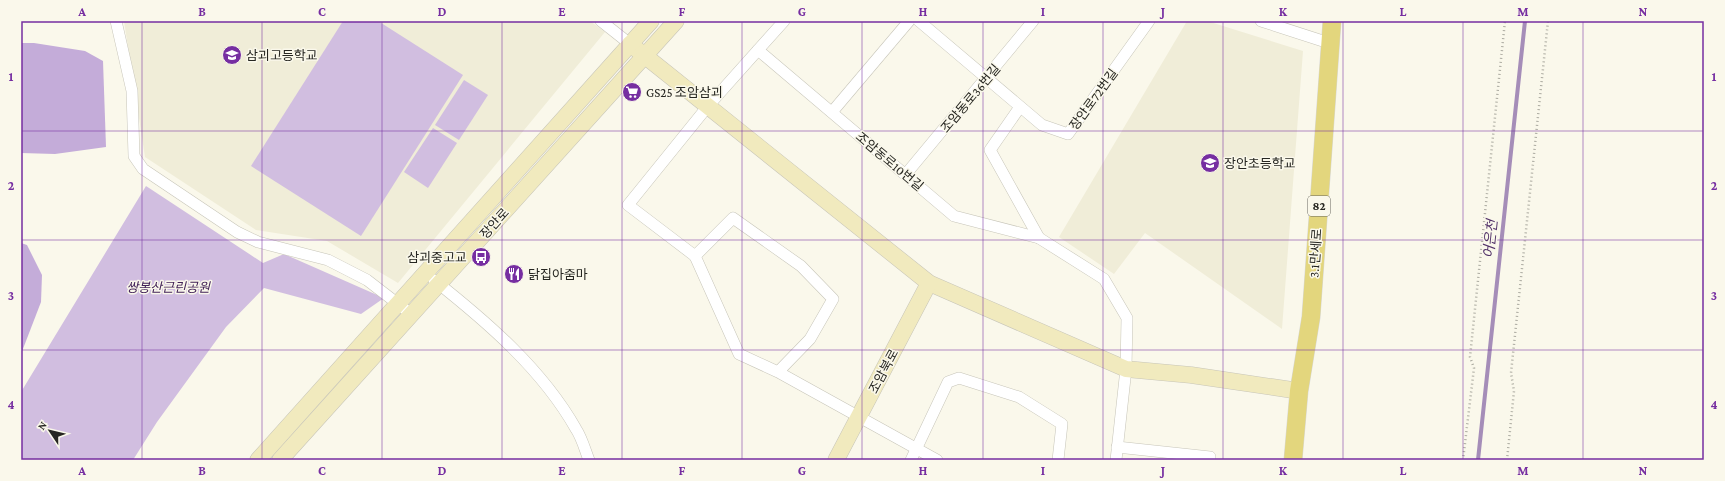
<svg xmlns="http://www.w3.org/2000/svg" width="1725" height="481" viewBox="0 0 1725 481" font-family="'Crimson Pro','Noto Sans KR',serif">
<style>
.built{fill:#f0edd8}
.green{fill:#d1bee0}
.forest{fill:#c4acd9}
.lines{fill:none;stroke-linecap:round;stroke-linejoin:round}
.stream{stroke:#a58db8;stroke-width:4}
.street-casing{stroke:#c7c5b9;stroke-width:12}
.secondary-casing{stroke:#c7c5b9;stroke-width:17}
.primary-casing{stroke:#d8d8d7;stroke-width:19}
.path{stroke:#acaba1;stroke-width:2.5;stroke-dasharray:1 3;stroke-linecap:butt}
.street{stroke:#fff;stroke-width:11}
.secondary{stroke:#f1eabe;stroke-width:16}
.primary{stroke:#e3d67d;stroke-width:18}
.grid{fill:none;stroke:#762ea1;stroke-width:1;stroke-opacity:0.55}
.labels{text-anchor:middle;stroke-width:3;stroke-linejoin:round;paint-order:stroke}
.shield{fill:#faf8eb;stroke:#66655e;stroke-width:1}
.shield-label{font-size:12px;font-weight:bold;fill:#262621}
.poi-label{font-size:13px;fill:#262621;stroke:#faf8eb;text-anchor:start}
.street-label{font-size:13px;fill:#262621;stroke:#faf8eb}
.park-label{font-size:13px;font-style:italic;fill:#422158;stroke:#faf8eb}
.water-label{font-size:14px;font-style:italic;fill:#523269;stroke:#faf8eb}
.neatline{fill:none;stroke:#762ea1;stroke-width:1.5}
.grid-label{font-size:13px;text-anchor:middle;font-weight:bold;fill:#762ea1}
</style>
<rect width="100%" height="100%" fill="#faf8eb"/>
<g class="built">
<path d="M124,21H590L605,32L398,283L327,241L256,230L145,157Z"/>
<path d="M1187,21H1207L1303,51L1282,329L1145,233L1114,274L1059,237Z"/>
</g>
<g class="green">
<path d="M343,21H378L463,75L361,236L251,166Z"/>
<path d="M464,80L488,95L459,140L435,125Z"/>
<path d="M433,128L457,143L428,188L404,172Z"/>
<path d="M146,186L263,263L284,254L384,298L361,314L264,288L226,327L157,422L133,460H21V392Z"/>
</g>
<g class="forest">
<path d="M21,43H34L85,51L103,61L106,147L55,154L21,153Z"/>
<path d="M21,243L27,245L42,275L41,302L21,354Z"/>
</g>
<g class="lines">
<path class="stream" d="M1478,460L1525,21"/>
<g class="street-casing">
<g id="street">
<path d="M116,21L132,91L134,156L143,169L237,232L258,242L328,260L367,280L411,314"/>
<path d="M601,21L630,44"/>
<path d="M919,21L1042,125L1068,134L1149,21"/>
<path d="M1261,21L1329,43"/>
<path d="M758,50L954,216L1039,238L1104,279L1127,318L1126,369L1116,460"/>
<path d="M1020,107L990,150L1039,238"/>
<path d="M832,112L909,21"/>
<path d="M906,174L1033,21"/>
<path d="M695,256L628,205L708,106L784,21"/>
<path d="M434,280C487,322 542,369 576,429C582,438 585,450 589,460"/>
<path d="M778,372L810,339L833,299L801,266L733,218L695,256L739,354L778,372L937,460"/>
<path d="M1117,447L1210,457V460"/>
<path d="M911,460L948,382L959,378L1019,397L1062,424L1058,460"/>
</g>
</g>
<g class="secondary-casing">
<g id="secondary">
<path d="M630,44L929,283L1126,369L1191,375L1299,391"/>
<path d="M258,460L651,21"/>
<path d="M280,460L676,21"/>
<path d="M836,460L929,283"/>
</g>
</g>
<g class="primary-casing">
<path id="primary" d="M1293,460L1299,391L1311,317L1332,21"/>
</g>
<g class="path">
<path d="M1463,460L1474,368L1470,357L1505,21"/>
<path d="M1507,460L1514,391L1511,373L1548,21"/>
</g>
<use href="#street" class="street"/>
<use href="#secondary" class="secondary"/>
<use href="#primary" class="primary"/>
</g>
<path class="grid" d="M142,21V460M262,21V460M382,21V460M502,21V460M622,21V460M742,21V460M862,21V460M983,21V460M1103,21V460M1223,21V460M1343,21V460M1463,21V460M1583,21V460M21,131H1704M21,240H1704M21,350H1704"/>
<defs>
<g id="school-disc" transform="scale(1)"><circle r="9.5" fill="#762ea1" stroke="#faf8eb"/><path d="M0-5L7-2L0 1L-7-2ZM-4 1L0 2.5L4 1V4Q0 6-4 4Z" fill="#fff"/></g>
<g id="supermarket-disc" transform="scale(1)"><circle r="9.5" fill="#762ea1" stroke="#faf8eb"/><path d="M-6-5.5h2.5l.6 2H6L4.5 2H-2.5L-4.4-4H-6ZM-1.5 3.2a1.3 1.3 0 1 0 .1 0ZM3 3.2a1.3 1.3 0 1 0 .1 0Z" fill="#fff"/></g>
<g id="bus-disc" transform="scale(1)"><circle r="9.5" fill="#762ea1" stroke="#faf8eb"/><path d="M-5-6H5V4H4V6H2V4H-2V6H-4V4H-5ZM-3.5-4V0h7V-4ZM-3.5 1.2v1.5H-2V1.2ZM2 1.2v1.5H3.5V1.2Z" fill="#fff"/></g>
<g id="restaurant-disc" transform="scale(1)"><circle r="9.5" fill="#762ea1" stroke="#faf8eb"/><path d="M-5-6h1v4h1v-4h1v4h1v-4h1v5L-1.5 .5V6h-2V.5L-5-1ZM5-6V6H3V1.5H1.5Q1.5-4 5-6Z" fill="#fff"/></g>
</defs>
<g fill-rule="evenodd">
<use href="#school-disc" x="232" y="55"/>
<use href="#supermarket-disc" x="632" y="92"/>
<use href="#school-disc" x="1210" y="163"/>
<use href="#bus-disc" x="481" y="257"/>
<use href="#restaurant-disc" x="514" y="274"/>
</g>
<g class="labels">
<rect class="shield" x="1308" y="196" width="22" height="20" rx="3"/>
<g class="shield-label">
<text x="1319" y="210">82</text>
</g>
<g class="poi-label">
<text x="246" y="60">삼괴고등학교</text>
<text x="646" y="97">GS25 조암삼괴</text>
<text x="1224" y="168">장안초등학교</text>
<text x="467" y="262" text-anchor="end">삼괴중고교</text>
<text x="528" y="279">닭집아줌마</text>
</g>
<g class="street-label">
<text transform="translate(970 98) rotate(-50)" y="5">조암동로36번길</text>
<text transform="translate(1093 99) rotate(-54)" y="5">장안로72번길</text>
<text transform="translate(890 161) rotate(40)" y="5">조암동로10번길</text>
<text transform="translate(494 223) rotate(-48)" y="5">장안로</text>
<text transform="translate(1315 253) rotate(-86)" y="5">3.1만세로</text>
<text transform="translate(883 371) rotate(-62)" y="5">조암북로</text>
</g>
<g class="park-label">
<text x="168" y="292">쌍봉산근린공원</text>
</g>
<g class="water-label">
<text transform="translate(1490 239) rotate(-84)" y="5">어은천</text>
</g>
</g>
<rect width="1725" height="481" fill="none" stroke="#faf8eb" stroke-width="44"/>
<g transform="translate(50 431) rotate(305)" stroke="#faf8eb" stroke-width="3" paint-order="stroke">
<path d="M0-3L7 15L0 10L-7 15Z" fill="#262621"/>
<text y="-6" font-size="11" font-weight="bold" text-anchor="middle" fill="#262621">N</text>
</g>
<rect x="22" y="22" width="1681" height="437" class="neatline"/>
<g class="grid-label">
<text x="82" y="16">A</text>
<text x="202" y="16">B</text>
<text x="322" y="16">C</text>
<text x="442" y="16">D</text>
<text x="562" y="16">E</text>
<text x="682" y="16">F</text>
<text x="802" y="16">G</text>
<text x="923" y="16">H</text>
<text x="1043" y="16">I</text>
<text x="1163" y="16">J</text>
<text x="1283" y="16">K</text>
<text x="1403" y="16">L</text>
<text x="1523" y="16">M</text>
<text x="1643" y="16">N</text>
<text x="11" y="81">1</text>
<text x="1714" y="81">1</text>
<text x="11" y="190">2</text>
<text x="1714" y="190">2</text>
<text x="11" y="300">3</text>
<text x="1714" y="300">3</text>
<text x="11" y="409">4</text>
<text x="1714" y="409">4</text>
<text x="82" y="475">A</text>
<text x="202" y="475">B</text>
<text x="322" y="475">C</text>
<text x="442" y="475">D</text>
<text x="562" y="475">E</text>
<text x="682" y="475">F</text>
<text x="802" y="475">G</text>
<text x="923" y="475">H</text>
<text x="1043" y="475">I</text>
<text x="1163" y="475">J</text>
<text x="1283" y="475">K</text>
<text x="1403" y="475">L</text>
<text x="1523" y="475">M</text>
<text x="1643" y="475">N</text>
</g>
</svg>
